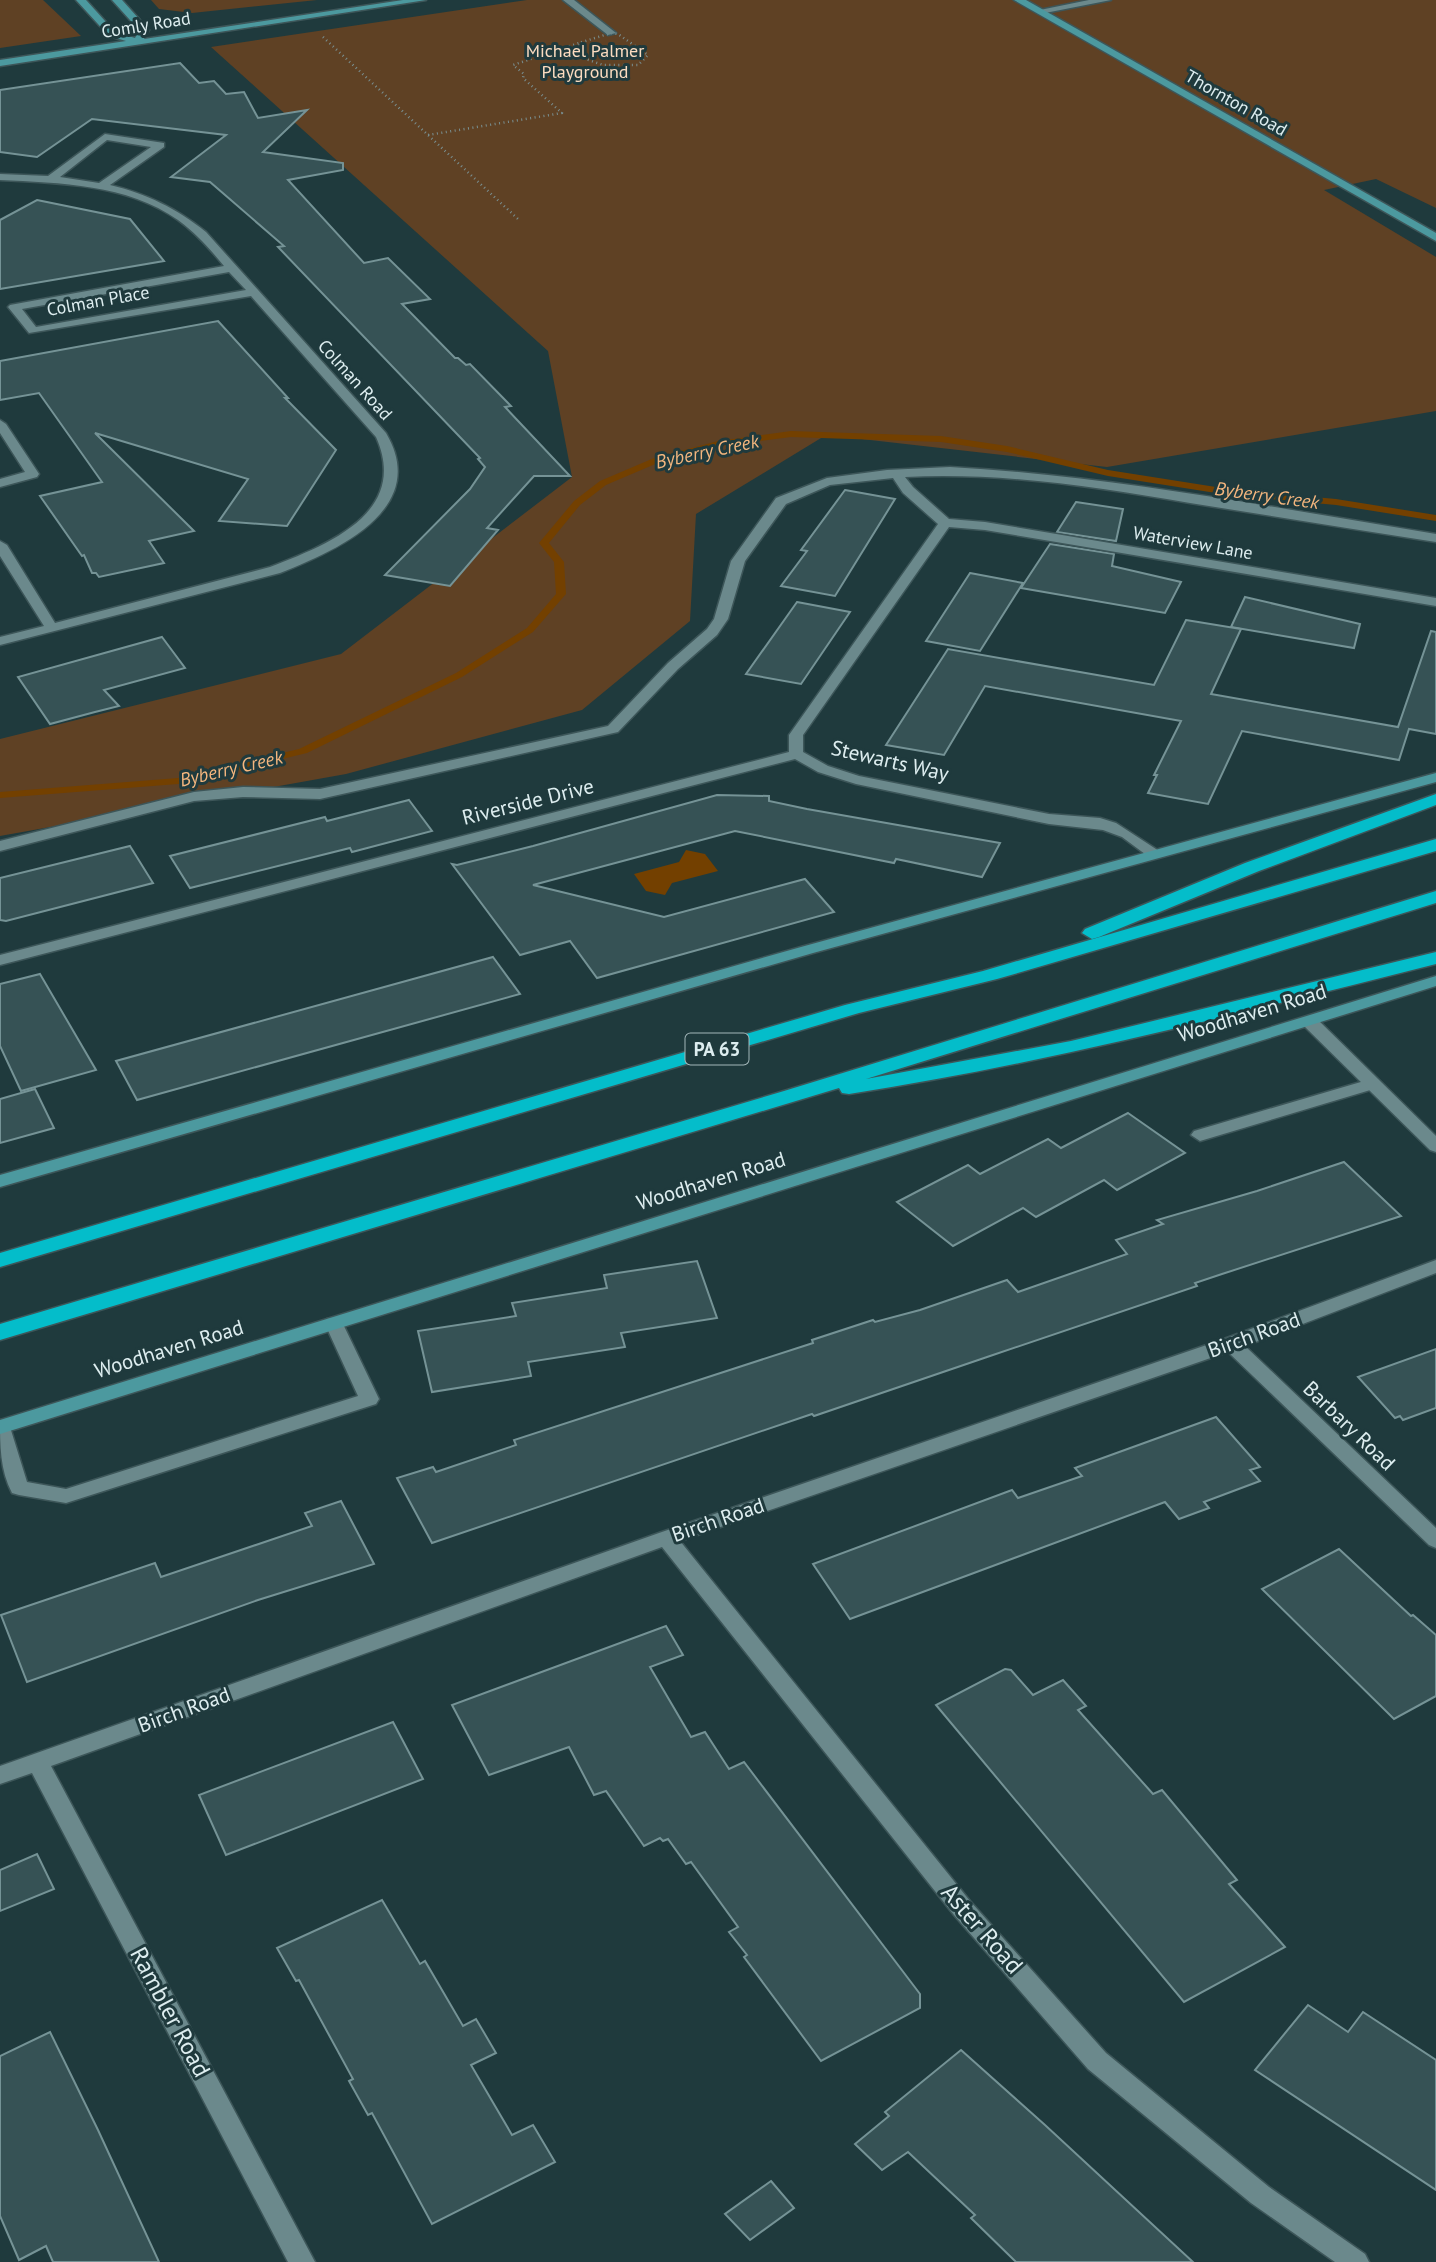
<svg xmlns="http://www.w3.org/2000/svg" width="1436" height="2262" viewBox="0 0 1436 2262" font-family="'PT Sans',sans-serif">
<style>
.green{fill:#5f4124}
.water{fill:#734000}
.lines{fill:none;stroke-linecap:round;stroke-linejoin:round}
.stream{fill:#734000;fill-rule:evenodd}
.building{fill:#365255;stroke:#759396;stroke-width:2}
.lane-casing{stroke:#3d5659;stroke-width:3}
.street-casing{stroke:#3d5659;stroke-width:3}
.secondary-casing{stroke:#3d5659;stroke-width:3}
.highway-casing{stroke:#3d5659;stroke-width:3}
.path{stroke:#7a9092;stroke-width:2.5;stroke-dasharray:1 3.5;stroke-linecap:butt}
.lane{fill:#6b898c;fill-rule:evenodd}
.street{fill:#6b898c;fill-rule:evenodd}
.secondary{fill:#4c999f;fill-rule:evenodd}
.highway{fill:#04bdca;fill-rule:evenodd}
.labels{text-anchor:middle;stroke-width:6;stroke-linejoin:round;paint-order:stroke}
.far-street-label{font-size:18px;fill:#ddedef;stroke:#1f3a3d}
.far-park-label{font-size:18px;fill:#fcdcc0;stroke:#1f3a3d}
.far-water-label{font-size:19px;font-style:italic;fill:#f4b67e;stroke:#1f3a3d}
.shield{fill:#1f3a3d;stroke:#a4b7ba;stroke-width:2}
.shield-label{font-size:19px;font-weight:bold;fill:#ddedef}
.street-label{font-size:21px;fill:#ddedef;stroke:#1f3a3d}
.near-street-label{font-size:24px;fill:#ddedef;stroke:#1f3a3d}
</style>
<rect width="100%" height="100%" fill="#1f3a3d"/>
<g class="green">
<path d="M0,0H43L81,36L0,48Z"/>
<path d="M151,0H317L192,13L159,9Z"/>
<path d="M527,0H1436V208L1376,179L1324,190L1436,257V411L1107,467L826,435L696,514L690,621L582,710L346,774L0,836V739L341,654L572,477L548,351L211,47Z"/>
</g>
<path class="water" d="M686,850L705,854L718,871L672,883L665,895L646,891L634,874L679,862Z"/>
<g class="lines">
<path class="stream" d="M791,431L941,436L1007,446L1108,470L1235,490L1336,499L1436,515V521L1336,505L1235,496L1108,476L1007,452L941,442L791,437L721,446L660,462L606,485L580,505L549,543L564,562L566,594L533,632L462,677L307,753L178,784L0,798V792L178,778L299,749L456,673L527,628L556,594L554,562L539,543L574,501L600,481L654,458L718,441Z"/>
</g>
<g class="building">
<path d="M180,63L199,83L214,81L226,94L244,92L258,118L307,110L263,152L343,163V170L288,180L364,263L388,258L430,299L402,304L455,358H458L466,365L470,364L511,406L505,407L570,476H534L487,528L498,530L450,586L385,575L470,489L485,467L478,459L480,458L278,247L284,246L210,182L171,177L226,135L92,119L37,157L0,152V90Z"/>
<path d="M37,200L130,219L164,261L0,289V220Z"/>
<path d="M218,321L288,398H285L336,450L287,526L219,521L248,479L95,433L194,531L149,541L164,563L99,577L96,573H92L84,555L82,556L40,496L102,482L39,393L0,400V361Z"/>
<path d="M845,490L895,499L835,596L781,586L807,551L801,550Z"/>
<path d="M1076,502L1123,509L1116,541L1057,532Z"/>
<path d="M1050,544L1114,554L1112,566L1181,582L1165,613L1021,588Z"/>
<path d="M970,573L1023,583L980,651L926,641Z"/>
<path d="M1245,597L1360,624L1354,648L1231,627Z"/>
<path d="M797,602L850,612L801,684L746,674Z"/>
<path d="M1186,620L1241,629L1211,694L1398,727L1431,631L1436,632V734L1409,729L1399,760L1242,731L1208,804L1148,793L1157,775H1154L1181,721L985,686L944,755L886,745L948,649L1154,685Z"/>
<path d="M162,637L185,668L104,690L119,706L95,712L50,724L18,677Z"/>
<path d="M717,795L769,796V801L807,809L1000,843L982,877L896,859L894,863L735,831L533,885L664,917L805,879L834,912L597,978L570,941L520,955L452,864L457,865L533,846Z"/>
<path d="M409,800L432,831L352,852L350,848L190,888L170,856L325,817L327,821Z"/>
<path d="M130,846L153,883L6,921L0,920V878Z"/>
<path d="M493,957L520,994L137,1100L116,1061Z"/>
<path d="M40,974L96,1070L21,1091L0,1046V984Z"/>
<path d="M35,1089L54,1128L0,1143V1099Z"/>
<path d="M1128,1113L1185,1153L1117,1190L1104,1180L1036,1217L1023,1208L953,1246L897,1202L968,1165L980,1174L1048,1139L1061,1148Z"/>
<path d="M1344,1162L1401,1216L1222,1274L1195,1283L1197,1286L990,1356L814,1416L812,1414L432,1543L397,1478L433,1467L436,1472L516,1445L514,1440L813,1343L812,1340L873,1320L875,1322L920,1310L1007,1280L1018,1292L1127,1254L1116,1240L1163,1224L1157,1220L1257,1191Z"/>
<path d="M697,1261L717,1318L621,1333L625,1347L528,1362L531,1376L432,1392L418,1331L516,1316L512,1303L607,1288L604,1275Z"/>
<path d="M1436,1349V1408L1403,1420L1400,1416L1395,1418L1358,1377Z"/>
<path d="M1216,1417L1260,1467L1250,1470L1260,1481L1204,1502L1209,1508L1179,1519L1165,1502L850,1619L813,1564L1012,1490L1018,1498L1082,1476L1075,1468Z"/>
<path d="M341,1501L374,1564L258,1600L27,1682L1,1615L155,1563L161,1577L312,1526L305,1513Z"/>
<path d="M1339,1549L1411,1616L1413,1615L1436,1635V1696L1394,1719L1262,1589Z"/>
<path d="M666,1626L683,1655L650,1667L691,1737L705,1732L729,1769L744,1762L920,1994V2008L821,2061L744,1957L747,1955L729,1932L738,1927L691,1862L686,1864L668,1839L663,1841L660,1838L644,1846L606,1791L594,1795L569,1747L489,1775L452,1705Z"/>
<path d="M1005,1669L1011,1670L1033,1695L1063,1680L1086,1706L1078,1710L1153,1794L1162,1790L1237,1880L1229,1884L1285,1947L1184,2002L936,1705Z"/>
<path d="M393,1722L423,1779L226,1855L199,1795Z"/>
<path d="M37,1854L54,1889L0,1911V1870Z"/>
<path d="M382,1900L420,1964L425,1961L463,2026L476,2019L496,2053L471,2065L512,2135L533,2125L555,2162L432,2224L372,2113L368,2115L349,2081L353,2079L299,1980L296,1981L277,1948Z"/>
<path d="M1308,2005L1348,2032L1363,2012L1436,2060V2190L1255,2070Z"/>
<path d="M50,2032L98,2130L159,2262H53L46,2246L19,2260L0,2216V2056Z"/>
<path d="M961,2050L1045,2125L1193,2262H1016L971,2218L975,2215L908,2152L882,2170L855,2144L889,2116L885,2112Z"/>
<path d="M771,2181L794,2208L750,2240L725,2214Z"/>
</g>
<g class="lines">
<g class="lane-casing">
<g id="lane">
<path d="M563,0H574L616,33L608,35Z"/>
<path d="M1089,0H1111L1040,14L1035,11Z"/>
<path d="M1371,1079L1377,1080L1380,1084L1377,1088L1200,1141L1191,1135L1194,1131Z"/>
<path d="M334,1318L341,1319L343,1324L379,1399L376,1404L66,1503L19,1495L12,1493C0,1470 0,1445 0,1420L7,1422L10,1427L27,1482L66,1489L358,1396L325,1324L327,1319Z"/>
</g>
</g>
<g class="street-casing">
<g id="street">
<path d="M105,134L164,143V147L110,185C147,194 176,208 206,232L386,433C431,509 336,551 280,573L0,645V637L44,626L0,556V541L7,545L55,623L270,567C327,545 410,513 376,437L251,296L29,333L8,307L10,305L224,266C210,249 196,233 178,220C127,184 60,183 0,180V174L48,176ZM107,140L151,147L99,183L60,177ZM229,272L246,290L36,327L22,309Z"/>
<path d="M0,420L6,424L39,474L37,477L0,487V479L25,472L0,433Z"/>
<path d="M950,467C1113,476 1275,508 1436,534V542C1354,529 1272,516 1190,503C1096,487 1001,472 905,477L913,487L949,519L985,522L1436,598V606L985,530L949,527L803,735V752L828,766L859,776L1049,814L1100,818L1116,823L1159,851L1162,854L1159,857H1149L1122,837L1103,830L1049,824L856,784L818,772L795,759L0,965V955L789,752V735L938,524L903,493L893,478L830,485L786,504L745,561L728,619L717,635L678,669L618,732L320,799L243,797L194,801L0,851V841L194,792L243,787L320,789L608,726L668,663L707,629L714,619L731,561L776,498L827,478L887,470Z"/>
<path d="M1309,1016L1315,1017L1436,1136V1152L1430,1150L1303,1025L1301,1021Z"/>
<path d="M1436,1260V1273L1245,1346L1436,1528V1548L1429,1545L1228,1352L680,1541L970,1901L1106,2053L1269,2187L1365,2254L1369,2262H1335L1251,2203L1088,2069L954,1915L662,1547L51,1766L315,2262H288L32,1773L0,1784V1766L659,1533L1224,1339Z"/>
</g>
</g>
<g class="secondary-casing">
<g id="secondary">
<path d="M76,0H86L115,32L135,38L139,30L112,0H122L149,30L144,39L403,0H426L0,66V60L126,41L109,36Z"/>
<path d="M1014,0H1026L1436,233V241Z"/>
<path d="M1436,773V782L813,953L0,1187V1175L801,947Z"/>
<path d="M1436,976V986L0,1434V1420Z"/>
</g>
</g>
<g class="highway-casing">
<g id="highway">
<path d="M1436,794V805L1259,871L1099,937L1092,939L1082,933L1085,929L1245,863Z"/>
<path d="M1436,839V851L997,979L859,1013L0,1267V1253L845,1005L983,971Z"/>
<path d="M1436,891V903L866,1079L1071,1041L1436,952V964C1241,1013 1048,1063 849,1094L842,1093L839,1088L0,1340V1324L784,1091Z"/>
</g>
</g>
<g class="path">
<path d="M611,33L618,34L648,55L638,65H603L586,59L579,43Z"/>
<path d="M323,37L518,219"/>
<path d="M428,135L562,113L523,78L524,74L513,65L579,43"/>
</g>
<use href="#lane" class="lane"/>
<use href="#street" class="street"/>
<use href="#secondary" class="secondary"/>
<use href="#highway" class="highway"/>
</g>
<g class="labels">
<g class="far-street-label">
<text transform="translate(146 25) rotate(-9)" y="6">Comly Road</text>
<text transform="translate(1236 103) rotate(30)" y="6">Thornton Road</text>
<text transform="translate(98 301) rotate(-10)" y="6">Colman Place</text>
<text transform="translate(355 380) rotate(48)" y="6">Colman Road</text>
<text transform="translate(1193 543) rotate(10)" y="6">Waterview Lane</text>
</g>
<g class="far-park-label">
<text x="585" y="57">Michael Palmer<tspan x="585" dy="21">Playground</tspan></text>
</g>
<g class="far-water-label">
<text transform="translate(707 451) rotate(-12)" y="7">Byberry Creek</text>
<text transform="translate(1267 495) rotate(8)" y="7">Byberry Creek</text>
<text transform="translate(231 768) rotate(-13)" y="7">Byberry Creek</text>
</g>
<rect class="shield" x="685.5" y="1033.5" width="63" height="31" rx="5"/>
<g class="shield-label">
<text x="717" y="1056">PA 63</text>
</g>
<g class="street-label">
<text transform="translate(890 761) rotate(13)" y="7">Stewarts Way</text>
<text transform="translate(528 802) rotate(-14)" y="7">Riverside Drive</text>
<text transform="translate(1252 1013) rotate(-17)" y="7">Woodhaven Road</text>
<text transform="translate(711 1181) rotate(-17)" y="7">Woodhaven Road</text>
<text transform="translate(1254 1335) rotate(-20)" y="7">Birch Road</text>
<text transform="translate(169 1349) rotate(-17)" y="7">Woodhaven Road</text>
<text transform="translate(1349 1426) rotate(44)" y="7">Barbary Road</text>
<text transform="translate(718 1520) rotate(-19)" y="7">Birch Road</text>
<text transform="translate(184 1710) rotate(-20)" y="7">Birch Road</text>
</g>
<g class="near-street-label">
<text transform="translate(982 1929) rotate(49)" y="8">Aster Road</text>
<text transform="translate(170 2012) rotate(62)" y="8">Rambler Road</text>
</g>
</g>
</svg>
